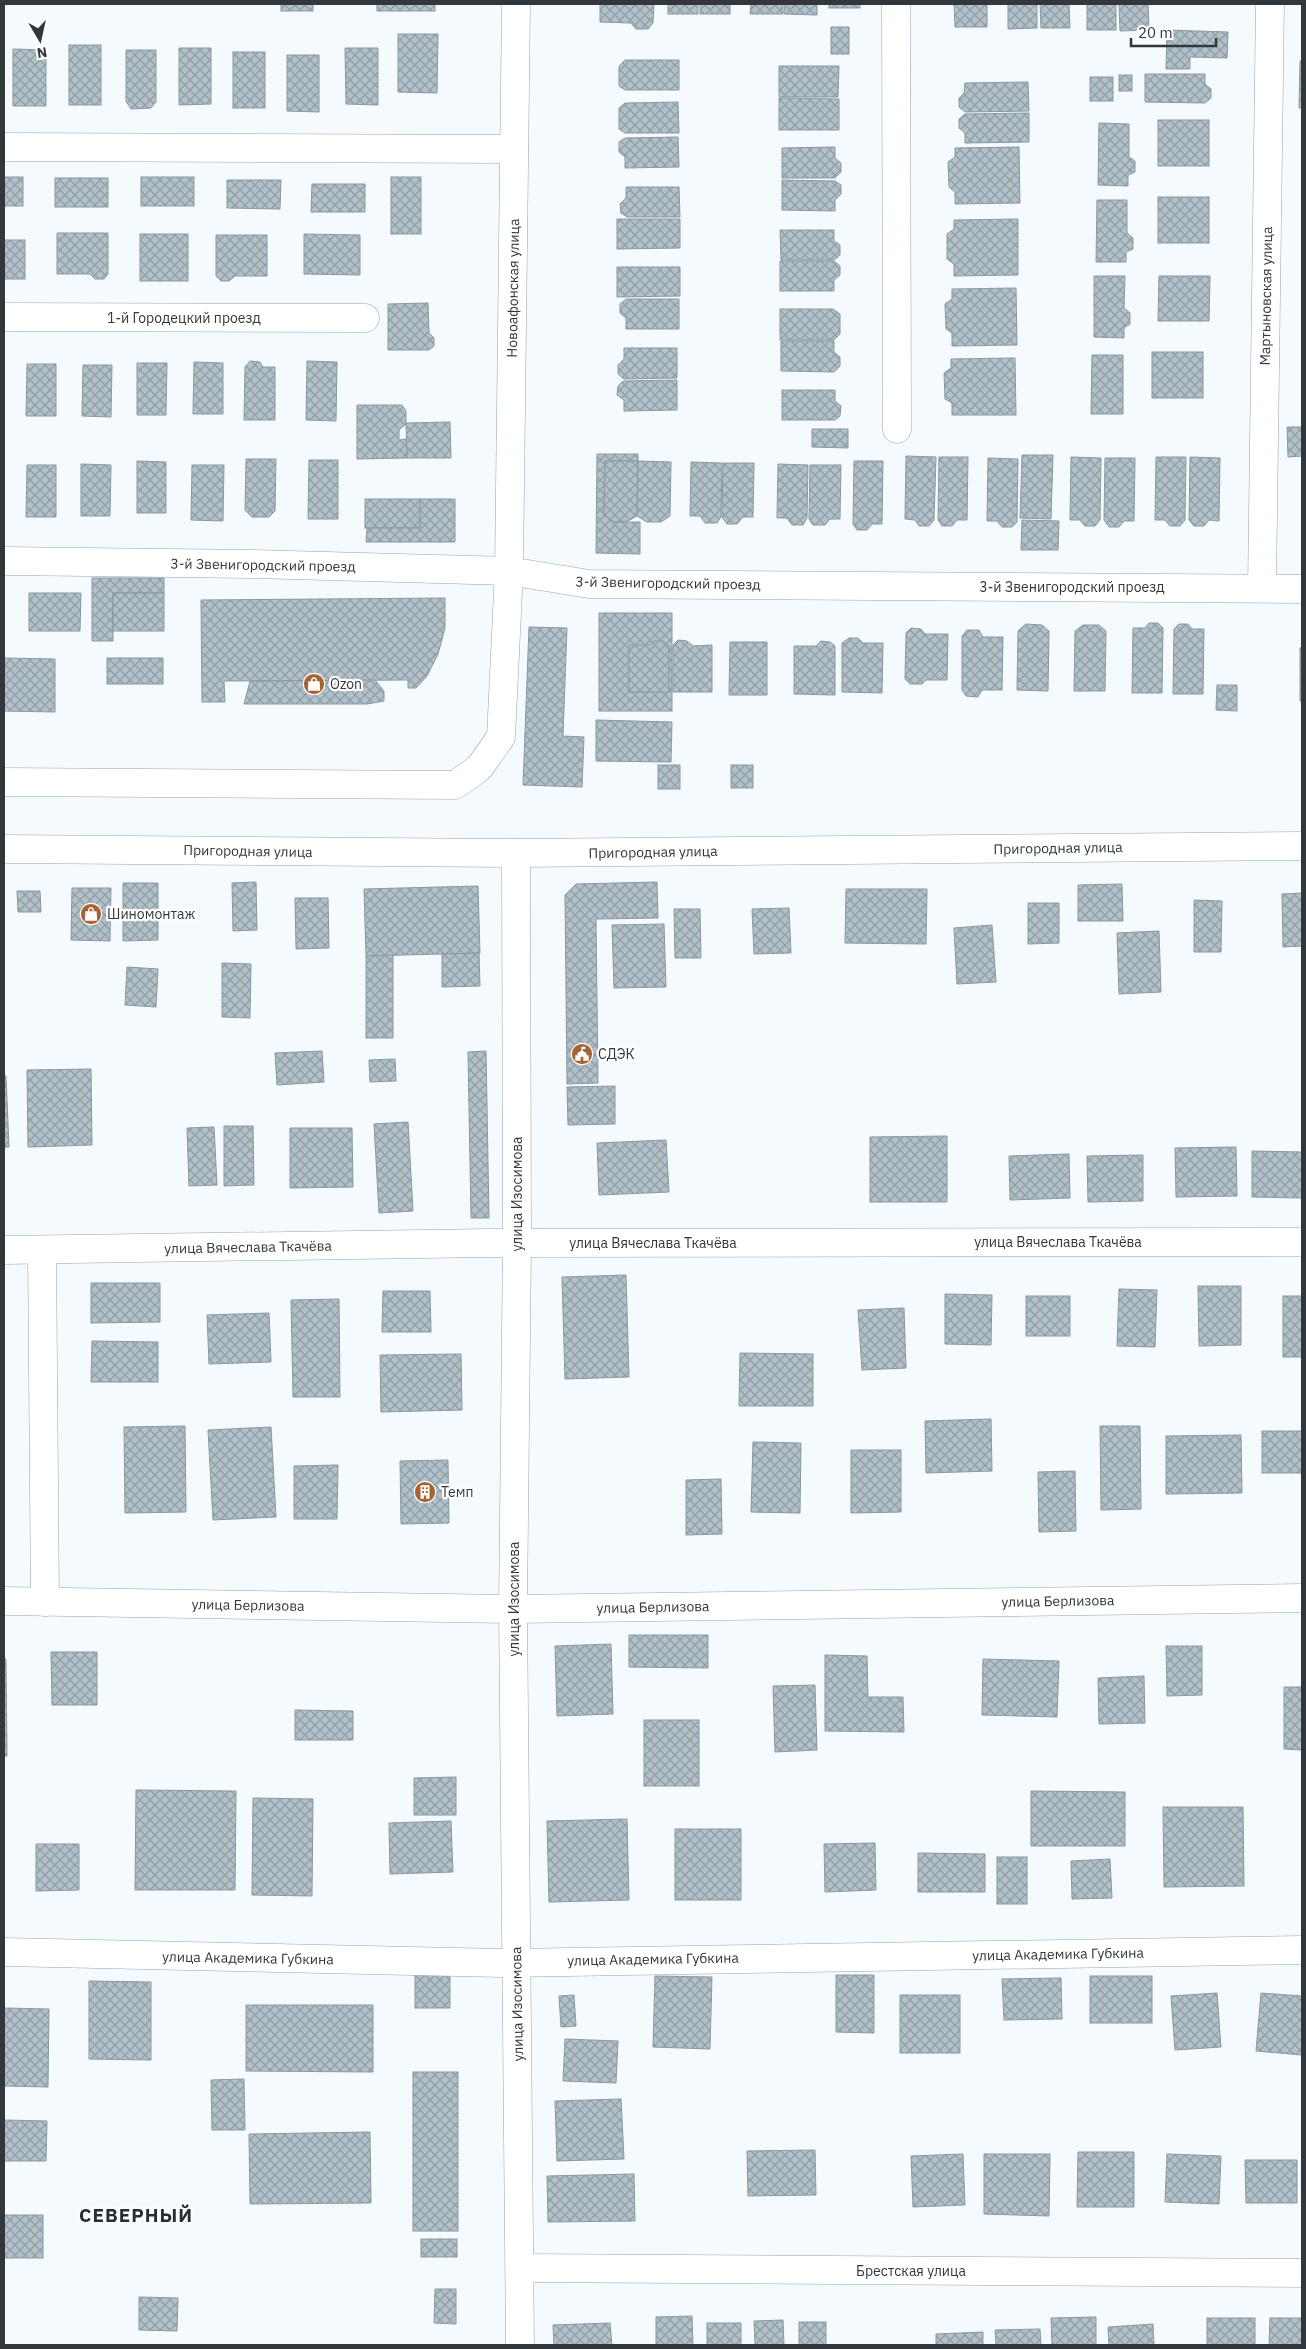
<svg xmlns="http://www.w3.org/2000/svg" width="1306" height="2349" viewBox="0 0 1306 2349" font-family="'IBM Plex Sans',sans-serif">
<style>
.building{fill:url(#building-cross-hatch);stroke:#8a98a1}
.lines{fill:none;stroke-linecap:round;stroke-linejoin:round}
.street-casing{stroke:#95a4ad;stroke-width:29}
.secondary-casing{stroke:#95a4ad;stroke-width:29}
.street{stroke:#fff;stroke-width:28}
.secondary{stroke:#fff;stroke-width:28}
.labels{text-anchor:middle;stroke-width:4.5;stroke-linejoin:round;paint-order:stroke}
.street-label{font-size:14px;fill:#31373a;stroke:#fff}
.poi-label{font-size:14px;fill:#31373a;stroke:#fff;text-anchor:start}
.district-label{font-size:19px;font-weight:bold;letter-spacing:1px;fill:#232f37;stroke:#fff}
</style>
<defs>
<pattern id="building-cross-hatch" width="8" height="8" patternUnits="userSpaceOnUse" patternTransform="scale(1.25)"><rect width="8" height="8" fill="#b1c0c9"/><path d="M0 0l8 8M0 8l8-8" fill="none" stroke="#919da4"/></pattern>
</defs>
<rect width="100%" height="100%" fill="#f4fafe"/>
<g class="building">
<rect x="281" y="4" width="32" height="7"/>
<rect x="377" y="4" width="58" height="7"/>
<path d="M600,4H654L653,23L648,29H636L631,23L600,22Z"/>
<rect x="668" y="4" width="30" height="10"/>
<rect x="700" y="4" width="30" height="10"/>
<path d="M751,4H783V14H750Z"/>
<path d="M785,4H817V15L784,14Z"/>
<rect x="829" y="4" width="31" height="4"/>
<path d="M954,4H987V27H955Z"/>
<path d="M1008,4H1037V28L1008,29Z"/>
<path d="M1040,4H1069L1070,28H1041Z"/>
<rect x="1087" y="4" width="29" height="26"/>
<path d="M1119,4H1148L1149,30L1120,31Z"/>
<rect x="831" y="27" width="18" height="27"/>
<path d="M1167,30L1228,32L1227,58L1190,57V69H1166Z"/>
<path d="M398,34H438L437,93L398,92Z"/>
<rect x="69" y="45" width="32" height="60"/>
<path d="M179,48H211V104L179,105Z"/>
<path d="M345,48H378V105L346,104Z"/>
<path d="M13,49L46,50V106H13Z"/>
<path d="M126,50H156V102L151,108L131,109L126,101Z"/>
<rect x="233" y="52" width="32" height="56"/>
<path d="M287,55H319V112L287,111Z"/>
<path d="M625,60H679V90H625L619,86V66Z"/>
<path d="M1300,61H1302V108H1299Z"/>
<path d="M779,66H839L838,97H779Z"/>
<path d="M1145,74H1205V84L1211,89V98L1205,103L1145,102Z"/>
<rect x="1119" y="75" width="13" height="16"/>
<rect x="1090" y="77" width="23" height="24"/>
<path d="M1028,82L1029,111L965,112L959,107V98L964,93L965,83Z"/>
<path d="M779,98L839,99V130H779Z"/>
<path d="M678,102L679,133H625L619,129V108L625,103Z"/>
<path d="M1029,113V142L965,143V133L959,128V119L965,114Z"/>
<rect x="1158" y="120" width="51" height="46"/>
<path d="M1099,123L1129,124V157L1135,161V172L1128,175V186L1098,185Z"/>
<path d="M678,137L679,167L625,168V157L619,152V142L625,138Z"/>
<path d="M835,147V158L841,163V172L835,178H782V148Z"/>
<path d="M1019,147L1020,203L955,204V192L949,187L948,162L955,157V148Z"/>
<rect x="4" y="177" width="19" height="29"/>
<rect x="141" y="177" width="53" height="29"/>
<rect x="391" y="177" width="30" height="57"/>
<rect x="55" y="178" width="53" height="29"/>
<path d="M227,180H281L280,209L227,208Z"/>
<path d="M782,180L835,181L841,185V194L835,200V211L782,210Z"/>
<path d="M312,184H365V212H311Z"/>
<path d="M626,187H679L680,217H627L621,213L620,204L626,198Z"/>
<rect x="1158" y="197" width="51" height="46"/>
<path d="M1097,200H1127V233L1133,238V249L1126,252V262H1096Z"/>
<path d="M617,219H680V248L617,249Z"/>
<path d="M1018,219V275L954,276V264L947,259V234L954,229V220Z"/>
<path d="M780,230H834V241L840,245V255L834,260H781Z"/>
<path d="M57,233H108V274L104,279H95L90,274H57Z"/>
<rect x="140" y="234" width="48" height="47"/>
<path d="M304,234L360,235V275L304,274Z"/>
<path d="M216,235H267V276H235L229,281H221L216,276Z"/>
<rect x="4" y="240" width="21" height="39"/>
<path d="M780,261H834L840,266V275L834,280V291H780Z"/>
<path d="M617,267H680V296L617,297Z"/>
<path d="M1094,276H1125L1124,308L1130,313V324L1124,328V338L1094,337Z"/>
<path d="M1159,276H1210L1209,321H1158Z"/>
<path d="M1016,288L1017,345L952,346V333L946,329L945,304L952,299V289Z"/>
<path d="M626,299H679V329H626V318L620,313V304Z"/>
<path d="M428,303L429,333L434,338V346L429,350H388V304Z"/>
<path d="M780,309H833L840,314V334L834,340H780Z"/>
<path d="M781,341H834V352L840,357V366L834,372L781,371Z"/>
<path d="M624,348H677V378L624,379L618,374V365L624,359Z"/>
<rect x="1152" y="352" width="51" height="46"/>
<path d="M1092,355H1123V414H1091Z"/>
<path d="M1015,358L1016,415H952V403L945,399L944,373L951,368V359Z"/>
<path d="M250,361L260,362L263,367H275V420H244L245,367Z"/>
<path d="M307,361L337,362L336,421L306,420Z"/>
<path d="M194,362L223,363V414H193Z"/>
<path d="M137,363H167L166,415H137Z"/>
<path d="M27,364H56V416H26Z"/>
<path d="M83,365H112L111,417L82,416Z"/>
<path d="M677,380V410L624,411V400L617,395L618,386L623,381Z"/>
<path d="M782,390H835V401L841,406L840,416L835,420H782Z"/>
<path d="M357,405H402L406,411V424L399,430V440L406,439L407,458L357,459Z"/>
<path d="M450,422L451,458H407L406,423Z"/>
<path d="M1287,427H1302V456L1288,457Z"/>
<path d="M812,429H848V448L812,447Z"/>
<path d="M597,454H638V461H605L604,515L614,522H640V554L596,553Z"/>
<path d="M1022,455H1053L1051,519L1020,518Z"/>
<path d="M906,456L936,457L934,520L929,526H919L915,520L905,519Z"/>
<path d="M939,457H968L967,520H957L952,526H942L938,520Z"/>
<path d="M1071,457L1101,458L1100,520L1095,526H1085L1080,520H1070Z"/>
<path d="M1156,457H1186L1185,520L1180,526H1170L1165,520H1155Z"/>
<path d="M1190,457L1220,458L1219,521L1209,520L1204,526H1194L1189,520Z"/>
<path d="M988,458L1018,459L1017,522L1012,527H1002L997,521H987Z"/>
<path d="M1105,458H1135L1134,521H1124L1119,527H1109L1104,520Z"/>
<path d="M246,459H276L275,511L269,517H252L245,510Z"/>
<path d="M309,460H338V519H308Z"/>
<path d="M137,461L166,462V513H137Z"/>
<path d="M605,461H638L637,516L628,521L614,522L604,515Z"/>
<path d="M638,461L671,462L670,516L661,522H647L637,516Z"/>
<path d="M854,461H883L882,524H872L867,530H857L853,524Z"/>
<path d="M691,462L722,463L721,517L717,523H705L700,516H690Z"/>
<path d="M723,463H754L753,517H743L737,524H727L722,517Z"/>
<path d="M81,464L111,465L110,516H81Z"/>
<path d="M778,464L808,465L807,518L803,525H792L787,518H777Z"/>
<path d="M27,465H56V517H26Z"/>
<path d="M192,465H224L223,521L191,520Z"/>
<path d="M810,465H841L840,519H830L825,525H813L809,519Z"/>
<rect x="365" y="499" width="55" height="29"/>
<path d="M420,499H455V542H366L367,528H420Z"/>
<path d="M1022,520L1059,521L1058,550H1021Z"/>
<path d="M92,578H164V593H113V641H92Z"/>
<path d="M29,593H81L80,631H29Z"/>
<rect x="113" y="593" width="51" height="38"/>
<path d="M445,598V628L438,654L427,676L416,688H408V680L224,681L225,702H202L201,600Z"/>
<rect x="599" y="613" width="73" height="98"/>
<path d="M1149,623H1158L1163,628L1162,693H1132L1133,628H1145Z"/>
<path d="M1026,624L1042,625L1049,631L1048,691L1017,690L1018,631Z"/>
<path d="M1179,624H1188L1192,629H1204L1203,694H1173L1174,629Z"/>
<path d="M1083,625H1099L1106,631L1105,691H1074L1075,631Z"/>
<path d="M529,627L567,628L563,736L584,737L582,787L523,785Z"/>
<path d="M911,628L921,629L925,634H948L947,680H926L922,684H910L905,679L906,633Z"/>
<path d="M967,630H979L983,637H1003L1002,690H982L978,697L966,696L962,690V636Z"/>
<path d="M849,638H858L863,643H883L882,693L842,692V643Z"/>
<path d="M678,640L687,641L693,646L712,645V692H673V645Z"/>
<path d="M654,641H663L669,646V692H629V645H649Z"/>
<path d="M821,641L830,642L835,646V695L794,694V646H816Z"/>
<path d="M730,642H767V695H729Z"/>
<path d="M1302,647V701H1300V648Z"/>
<path d="M4,658L55,659V712L4,711Z"/>
<rect x="107" y="658" width="56" height="26"/>
<path d="M375,680L384,691V701L367,704H244L250,681Z"/>
<path d="M1217,685H1237V711L1216,710Z"/>
<path d="M596,720L672,722L671,762L596,761Z"/>
<rect x="658" y="765" width="22" height="24"/>
<rect x="731" y="765" width="22" height="23"/>
<path d="M256,882L257,930L233,931L232,883Z"/>
<path d="M657,882L658,918L596,919L598,1083L567,1084L565,895L576,884Z"/>
<path d="M123,883H158V940L123,941Z"/>
<path d="M1122,884L1123,921H1078V885Z"/>
<path d="M478,886L480,953L366,956L364,889Z"/>
<path d="M72,888H111L110,941L71,940Z"/>
<path d="M846,889H927L926,944L845,943Z"/>
<path d="M17,891H40L41,912H18Z"/>
<path d="M1302,893V946L1283,947L1282,894Z"/>
<path d="M295,898H328L329,948L296,949Z"/>
<path d="M1194,900L1222,901L1221,952H1194Z"/>
<path d="M1028,903H1059V943L1028,944Z"/>
<path d="M789,908L791,953L754,954L752,909Z"/>
<path d="M674,909H700L701,958H675Z"/>
<path d="M664,924L666,987L614,988L612,925Z"/>
<path d="M992,925L996,982L957,984L954,928Z"/>
<path d="M1159,931L1161,992L1119,994L1117,933Z"/>
<path d="M479,953L480,986L442,987V954Z"/>
<path d="M393,955V1038H366V956Z"/>
<path d="M222,963L251,964L250,1018L222,1017Z"/>
<path d="M127,967L158,969L156,1007L125,1005Z"/>
<path d="M322,1051L324,1082L277,1085L275,1053Z"/>
<path d="M486,1051L489,1218H471L468,1052Z"/>
<path d="M395,1059L396,1081L370,1082L369,1060Z"/>
<path d="M91,1069L92,1145L28,1147L27,1070Z"/>
<path d="M4,1076H6L9,1147H4Z"/>
<path d="M615,1086V1124L568,1125L567,1087Z"/>
<path d="M408,1122L413,1211L379,1213L374,1124Z"/>
<path d="M224,1126H253L254,1185L224,1186Z"/>
<path d="M214,1127L217,1185L189,1186L187,1128Z"/>
<path d="M290,1128H352L353,1187L290,1188Z"/>
<path d="M947,1136V1202H870V1137Z"/>
<path d="M666,1140L669,1192L599,1195L597,1143Z"/>
<path d="M1236,1147L1237,1196L1176,1197L1175,1148Z"/>
<path d="M1252,1151L1302,1152V1198L1252,1197Z"/>
<path d="M1069,1154L1070,1198L1010,1200L1009,1156Z"/>
<path d="M1143,1155V1201L1088,1202L1087,1156Z"/>
<path d="M626,1275L629,1377L565,1379L562,1277Z"/>
<path d="M91,1283H160V1322L91,1323Z"/>
<path d="M1198,1286H1241V1345L1199,1346Z"/>
<path d="M1119,1289L1157,1290L1155,1347L1117,1346Z"/>
<path d="M383,1291H430L431,1332H382Z"/>
<path d="M945,1294L992,1295L991,1345L945,1344Z"/>
<rect x="1026" y="1296" width="44" height="40"/>
<rect x="1283" y="1296" width="19" height="61"/>
<path d="M339,1299L340,1397H293L291,1300Z"/>
<path d="M904,1308L906,1368L862,1370L858,1310Z"/>
<path d="M269,1313L271,1362L209,1364L207,1315Z"/>
<path d="M92,1341L158,1342V1382H91Z"/>
<path d="M740,1353L813,1354V1406H739Z"/>
<path d="M461,1354L462,1410L381,1412L380,1355Z"/>
<path d="M991,1419L992,1471L926,1473L925,1421Z"/>
<path d="M185,1426L186,1512L125,1513L124,1427Z"/>
<path d="M1100,1426H1140L1141,1509L1101,1510Z"/>
<path d="M271,1427L276,1517L213,1520L208,1430Z"/>
<rect x="1262" y="1431" width="40" height="42"/>
<path d="M1241,1435L1242,1493L1166,1494V1436Z"/>
<path d="M753,1442L801,1443L800,1513L751,1512Z"/>
<path d="M851,1450H901V1512L851,1513Z"/>
<path d="M448,1460L449,1523L401,1524L400,1461Z"/>
<path d="M338,1465L337,1519H294V1466Z"/>
<path d="M1075,1471L1076,1531L1039,1532L1038,1472Z"/>
<path d="M721,1479L722,1534L686,1535V1480Z"/>
<path d="M629,1635H708V1668L629,1667Z"/>
<path d="M611,1644L613,1714L557,1716L555,1646Z"/>
<path d="M1166,1646H1202V1695L1167,1696Z"/>
<path d="M51,1652H97V1705H52Z"/>
<path d="M825,1655L867,1656L868,1697H903L904,1732L825,1731Z"/>
<path d="M4,1659H6L7,1756H4Z"/>
<path d="M983,1659L1059,1661L1057,1717L982,1715Z"/>
<path d="M1144,1676L1145,1723L1099,1724L1098,1678Z"/>
<path d="M815,1685L817,1750L775,1752L773,1686Z"/>
<path d="M1284,1687H1302V1750L1284,1749Z"/>
<path d="M295,1710L353,1711V1740H295Z"/>
<rect x="644" y="1720" width="55" height="66"/>
<path d="M456,1777V1815H414V1778Z"/>
<path d="M136,1790L236,1791L235,1890H135Z"/>
<path d="M1031,1791L1125,1792V1846H1031Z"/>
<path d="M253,1798L313,1799L312,1896L252,1895Z"/>
<path d="M1163,1807H1243L1244,1886L1164,1887Z"/>
<path d="M627,1819L629,1900L549,1902L547,1821Z"/>
<path d="M451,1821L453,1872L390,1874L389,1823Z"/>
<rect x="675" y="1829" width="66" height="71"/>
<path d="M875,1843L876,1890L825,1892L824,1844Z"/>
<path d="M36,1844H79V1890L36,1891Z"/>
<path d="M918,1853L985,1854V1892H918Z"/>
<rect x="997" y="1857" width="30" height="47"/>
<path d="M1110,1859L1112,1898L1072,1899L1071,1861Z"/>
<rect x="415" y="1974" width="35" height="34"/>
<path d="M836,1975H874V2033L836,2032Z"/>
<path d="M655,1976L712,1977L710,2049L653,2047Z"/>
<rect x="1090" y="1976" width="62" height="47"/>
<path d="M1061,1978L1062,2019L1004,2020L1002,1979Z"/>
<path d="M89,1981L151,1982V2060L89,2059Z"/>
<path d="M1217,1993L1221,2047L1175,2050L1171,1996Z"/>
<path d="M1261,1993L1302,1996V2055L1256,2051Z"/>
<path d="M574,1995L576,2026L561,2027L559,1996Z"/>
<rect x="900" y="1995" width="60" height="58"/>
<path d="M246,2005H373V2072L246,2071Z"/>
<path d="M4,2008L49,2009L48,2087L4,2086Z"/>
<path d="M565,2039L618,2041L616,2083L563,2081Z"/>
<rect x="413" y="2072" width="45" height="159"/>
<path d="M244,2079L245,2130H212L211,2080Z"/>
<path d="M621,2099L624,2159L557,2161L555,2101Z"/>
<path d="M4,2120L47,2121L46,2161H4Z"/>
<path d="M370,2132L371,2203L250,2204L249,2134Z"/>
<path d="M815,2150L816,2195L748,2196L747,2151Z"/>
<path d="M1078,2152H1134V2207H1077Z"/>
<path d="M963,2154L965,2205L913,2207L911,2156Z"/>
<path d="M984,2154H1050L1049,2216L984,2214Z"/>
<path d="M1167,2154L1221,2156L1219,2204L1165,2202Z"/>
<path d="M1245,2160H1297V2203H1246Z"/>
<path d="M634,2174L635,2221L548,2222L547,2176Z"/>
<rect x="4" y="2215" width="39" height="43"/>
<rect x="421" y="2239" width="36" height="18"/>
<path d="M435,2289H456V2324L434,2323Z"/>
<path d="M139,2297L178,2298L177,2331L139,2330Z"/>
<path d="M692,2316L693,2345H656V2317Z"/>
<path d="M1096,2317V2345H1052L1051,2318Z"/>
<rect x="1207" y="2318" width="48" height="27"/>
<path d="M1270,2318H1302V2345H1269Z"/>
<path d="M783,2320L784,2345H755L754,2321Z"/>
<rect x="799" y="2322" width="27" height="23"/>
<path d="M610,2323L612,2345H554L553,2325Z"/>
<rect x="707" y="2323" width="34" height="22"/>
<path d="M1153,2324L1154,2345H1109L1108,2327Z"/>
<path d="M1040,2329L1041,2345H996L995,2330Z"/>
<path d="M983,2332V2345H936V2334Z"/>
</g>
<g class="lines">
<g class="street-casing">
<g id="street">
<path d="M896,4L897,429"/>
<path d="M4,147L514,149"/>
<path d="M4,317L365,318"/>
<path d="M4,561L252,564L509,571L589,584L1302,589"/>
<path d="M1262,588L1270,4"/>
<path d="M4,782L455,785L479,768L501,737L509,571L516,4"/>
<path d="M4,1250L490,1243L1302,1242"/>
<path d="M42,1250L45,1602"/>
<path d="M4,1601L513,1609L1302,1598"/>
<path d="M4,1952L502,1963L1302,1950"/>
<path d="M520,2268L1302,2273"/>
</g>
</g>
<g class="secondary-casing">
<g id="secondary">
<path d="M4,849L516,853L1302,846"/>
<path d="M516,853L517,1243L513,1609L520,2345"/>
</g>
</g>
<use href="#street" class="street"/>
<use href="#secondary" class="secondary"/>
</g>
<defs>
<g id="shop-disc" transform="scale(1.125)"><circle r="9.5" fill="#a76432" stroke="#fff"/><path d="M-5-2.5h2.3a2.7 3.5 0 0 1 5.4 0H5L5.5 6h-11ZM-1.5-2.5h3a1.5 2.3 0 0 0-3 0Z" fill="#fff"/></g>
<g id="civic-disc" transform="scale(1.125)"><circle r="9.5" fill="#a76432" stroke="#fff"/><path d="M-.6-6.5H3V-4.5H.6V-3L4-1V1h2V6H-6V1h2V-1L-.6-3ZM-1.2 2.5V6h2.4V2.5Z" fill="#fff"/></g>
<g id="building-disc" transform="scale(1.125)"><circle r="9.5" fill="#a76432" stroke="#fff"/><path d="M-4-6H4V6H1V3H-1V6H-4ZM-2.5-4.3h1.7v1.8h-1.7ZM.8-4.3h1.7v1.8H.8ZM-2.5-1h1.7V.8h-1.7ZM.8-1h1.7V.8H.8Z" fill="#fff"/></g>
</defs>
<g fill-rule="evenodd">
<use href="#shop-disc" x="314" y="684"/>
<use href="#shop-disc" x="91" y="914"/>
<use href="#civic-disc" x="582" y="1054"/>
<use href="#building-disc" x="425" y="1492"/>
</g>
<g class="labels">
<g class="street-label">
<text transform="translate(513 288) rotate(-89)" y="5">Новоафонская улица</text>
<text transform="translate(1266 296) rotate(-89)" y="5">Мартыновская улица</text>
<text x="184" y="323">1-й Городецкий проезд</text>
<text transform="translate(263 565) rotate(1)" y="5">3-й Звенигородский проезд</text>
<text transform="translate(668 583) rotate(1)" y="5">3-й Звенигородский проезд</text>
<text x="1072" y="592">3-й Звенигородский проезд</text>
<text transform="translate(1058 848) rotate(-1)" y="5">Пригородная улица</text>
<text transform="translate(248 851) rotate(1)" y="5">Пригородная улица</text>
<text transform="translate(653 852) rotate(-1)" y="5">Пригородная улица</text>
<text transform="translate(517 1194) rotate(-90)" y="5">улица Изосимова</text>
<text x="1058" y="1247">улица Вячеслава Ткачёва</text>
<text x="653" y="1248">улица Вячеслава Ткачёва</text>
<text transform="translate(248 1247) rotate(-1)" y="5">улица Вячеслава Ткачёва</text>
<text transform="translate(514 1599) rotate(-90)" y="5">улица Изосимова</text>
<text transform="translate(1058 1601) rotate(-1)" y="5">улица Берлизова</text>
<text transform="translate(248 1605) rotate(1)" y="5">улица Берлизова</text>
<text transform="translate(653 1607) rotate(-1)" y="5">улица Берлизова</text>
<text transform="translate(1058 1954) rotate(-1)" y="5">улица Академика Губкина</text>
<text transform="translate(248 1958) rotate(1)" y="5">улица Академика Губкина</text>
<text transform="translate(653 1959) rotate(-1)" y="5">улица Академика Губкина</text>
<text transform="translate(517 2004) rotate(-91)" y="5">улица Изосимова</text>
<text x="911" y="2276">Брестская улица</text>
</g>
<g class="poi-label">
<text x="330" y="689">Ozon</text>
<text x="107" y="919">Шиномонтаж</text>
<text x="598" y="1059">СДЭК</text>
<text x="441" y="1497">Темп</text>
</g>
<g class="district-label">
<text x="136" y="2222">СЕВЕРНЫЙ</text>
</g>
</g>
<rect width="1306" height="2349" fill="none" stroke="#31373a" stroke-width="10"/>
<g transform="translate(40 40) rotate(171)" stroke="#ffffff" stroke-width="4" paint-order="stroke">
<path d="M0-4L9 19L0 12L-9 19Z" fill="#31373a"/>
<text y="-8" font-size="14" font-weight="bold" text-anchor="middle" fill="#31373a">N</text>
</g>
<path d="M1131 38v8h85v-8" fill="none" stroke="#31373a" stroke-width="2.5"/>
<text x="1138" y="38" font-size="15" fill="#31373a" stroke="#ffffff" stroke-width="4" paint-order="stroke">20 m</text>
</svg>
